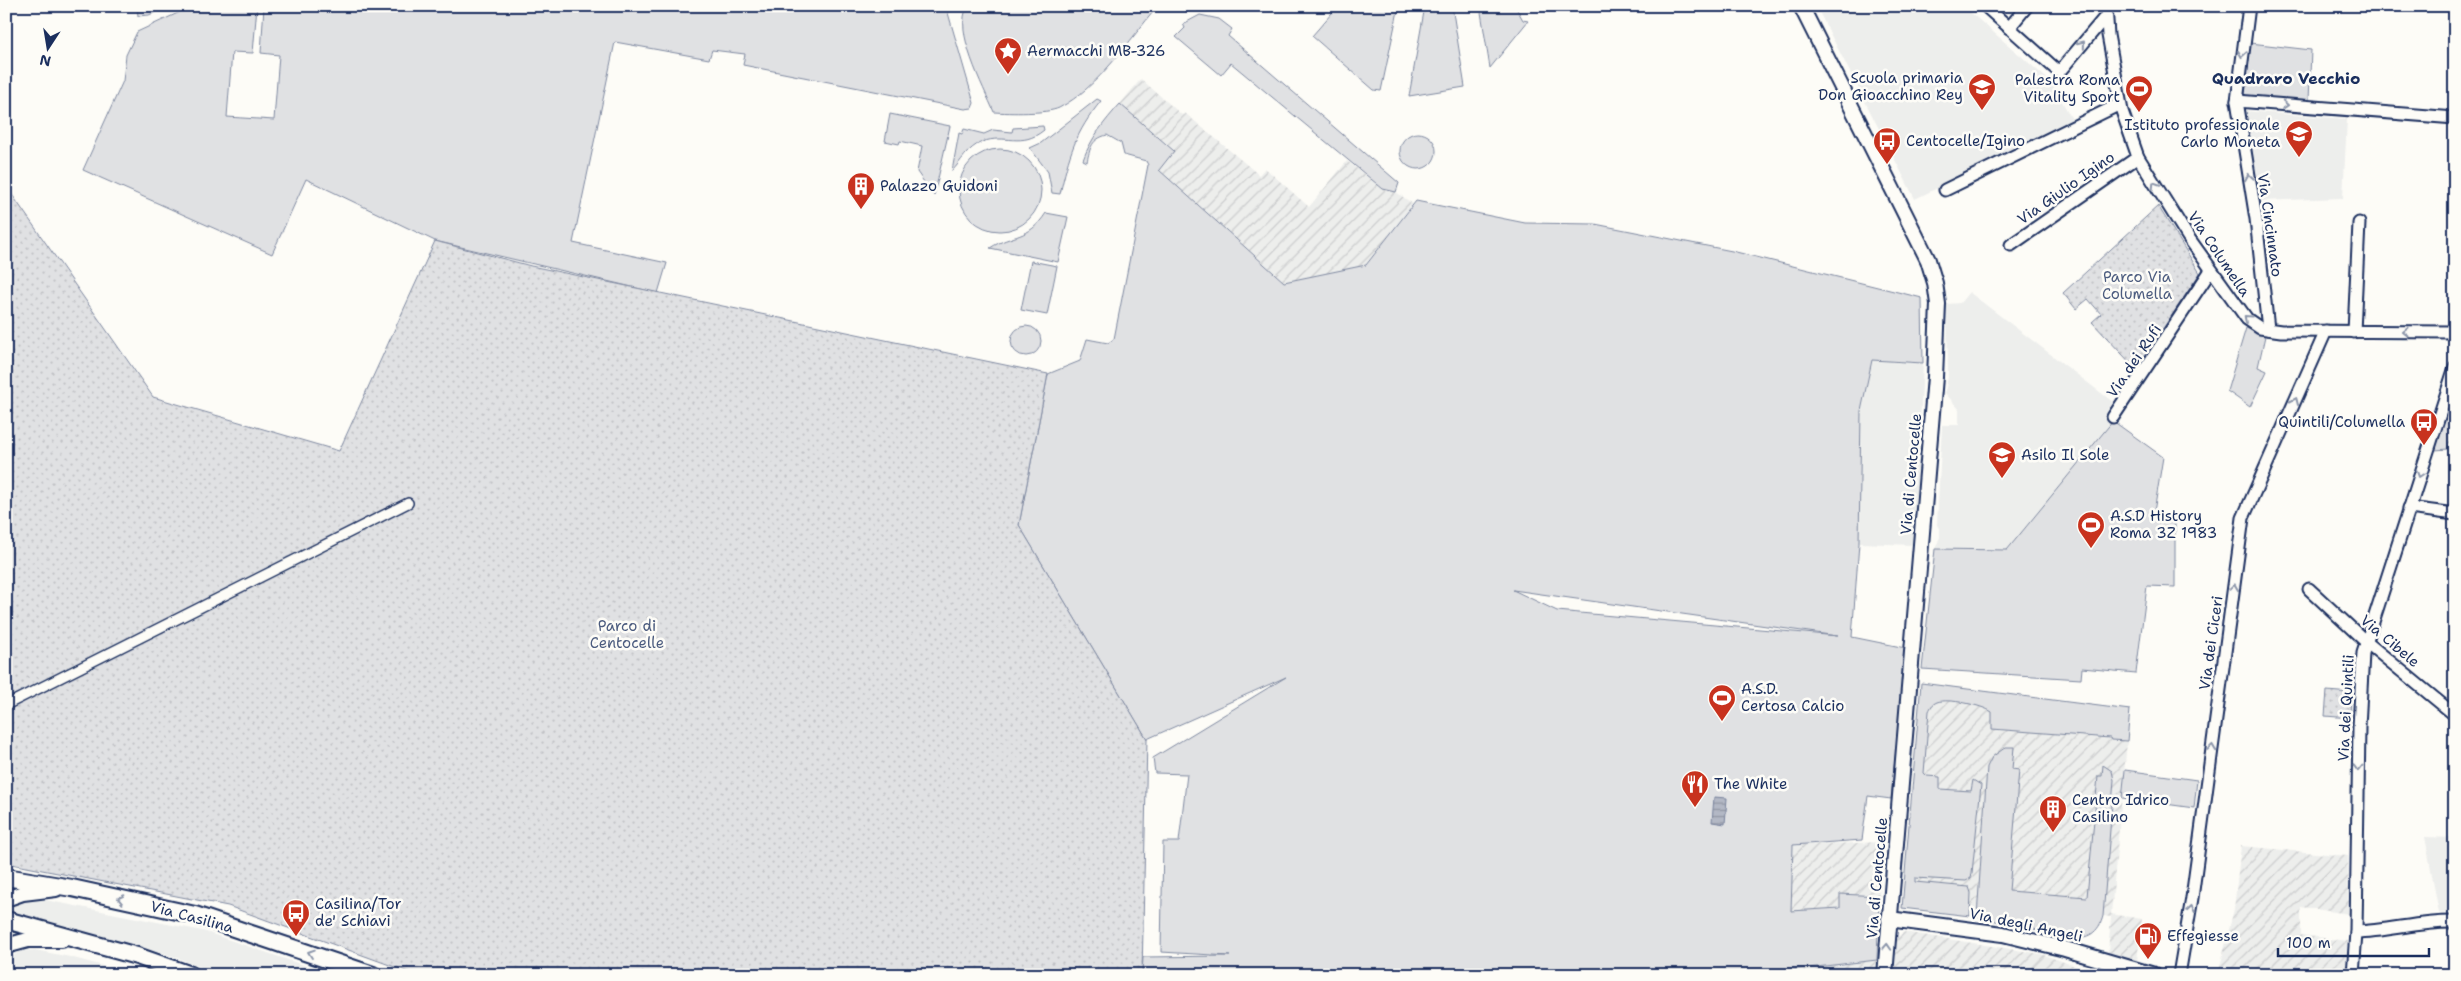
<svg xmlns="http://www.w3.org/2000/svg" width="2461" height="981" viewBox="0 0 2461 981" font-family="'Shantell Sans',sans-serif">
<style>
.built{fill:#edeeec}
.industrial{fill:url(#industrial-furrows)}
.grass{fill:#e0e1e3;stroke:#7e88a0;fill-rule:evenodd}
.park{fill:url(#park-dots);stroke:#7e88a0}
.water{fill:url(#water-rules);stroke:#76819c}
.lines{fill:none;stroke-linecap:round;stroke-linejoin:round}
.pedestrian-casing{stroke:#1b2f5e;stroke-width:12}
.minor-casing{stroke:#1b2f5e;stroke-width:15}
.tertiary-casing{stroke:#1b2f5e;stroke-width:18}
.secondary-casing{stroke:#1b2f5e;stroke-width:20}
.pedestrian{stroke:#fdfcf7;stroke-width:9}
.minor{stroke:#fdfcf7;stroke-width:11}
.tertiary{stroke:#fdfcf7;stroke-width:14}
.secondary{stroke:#fdfcf7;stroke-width:16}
.oneway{stroke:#8c96aa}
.labels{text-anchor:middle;stroke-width:5;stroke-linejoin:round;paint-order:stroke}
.poi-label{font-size:15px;fill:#1b2f5e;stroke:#fdfcf7;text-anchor:start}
.street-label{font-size:15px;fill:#1b2f5e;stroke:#fdfcf7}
.park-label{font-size:15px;fill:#4c5c7f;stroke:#fdfcf7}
.neighbourhood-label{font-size:16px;font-weight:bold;fill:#1b2f5e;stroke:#fdfcf7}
</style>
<defs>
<pattern id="industrial-furrows" width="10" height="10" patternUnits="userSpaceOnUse" patternTransform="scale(1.25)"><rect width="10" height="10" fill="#edeeec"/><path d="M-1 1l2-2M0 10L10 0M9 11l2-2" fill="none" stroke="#cbcccd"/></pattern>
<pattern id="park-dots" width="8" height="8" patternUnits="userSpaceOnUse" patternTransform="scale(1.25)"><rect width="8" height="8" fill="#e0e1e3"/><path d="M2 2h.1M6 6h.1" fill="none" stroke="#c0c1c5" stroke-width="1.8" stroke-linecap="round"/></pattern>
<pattern id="water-rules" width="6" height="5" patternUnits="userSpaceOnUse" patternTransform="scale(1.25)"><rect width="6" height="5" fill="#b3b8c5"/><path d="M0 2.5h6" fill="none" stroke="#9196a3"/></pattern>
</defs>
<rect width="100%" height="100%" fill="#fdfcf7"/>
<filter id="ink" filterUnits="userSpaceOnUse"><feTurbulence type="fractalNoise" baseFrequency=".02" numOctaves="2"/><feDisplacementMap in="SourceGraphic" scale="10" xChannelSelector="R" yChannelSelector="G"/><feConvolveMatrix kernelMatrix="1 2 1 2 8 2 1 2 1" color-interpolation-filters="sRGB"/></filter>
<g filter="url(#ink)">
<g class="built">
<path d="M1816,6H1963L2051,82L2073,121L1915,199Z"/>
<path d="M2245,111L2347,119L2343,198L2260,201Z"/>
<path d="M1969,292L2113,402L2106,413L2113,421L2007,550L1935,549L1940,537V530L1937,525L1942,425H1959V409L1945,393L1948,377L1947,304L1960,303Z"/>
<path d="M1872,360L1923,363L1914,545L1859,543L1861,411Z"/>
<path d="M2425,837L2455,838V913H2439Z"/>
<path d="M40,899L203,931L332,975H218L178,958L130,944L6,914V904L18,900Z"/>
<path d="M35,950L70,957L137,975H6V959L21,951Z"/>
</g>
<g class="industrial">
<path d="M1141,79L1182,115L1185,113L1259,175L1265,168L1309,207L1347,161L1383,189L1396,192L1413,204L1366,265L1284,282L1158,169L1174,151L1120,104Z"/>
<path d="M1921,683L2130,710L2111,914L2142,919L2137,961L2108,952L2111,917L2103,916L2101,924L2092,934L2076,938L1970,916L1902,908Z"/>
<path d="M1883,842L1879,896L1840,894V908L1791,911L1793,845Z"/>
<path d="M2241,846L2348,856L2349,914L2301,907V935L2347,941L2346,975H2218L2234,909Z"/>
<path d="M1904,932L2041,954L2101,975H1891L1896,938Z"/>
<path d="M1877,960L1876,975H1773V972Z"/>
</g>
<g class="grass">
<path d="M137,6H170L149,15L138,16Z"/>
<path d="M193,6H257L253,53L232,52L227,117L274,120L279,55L261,53L264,6H946L974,103L972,108L965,109L743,65L745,54L712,50L709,59L615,42L573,243L667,263L658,293L435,241L306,179L272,254L83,170L123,81L126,55L137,32Z"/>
<path d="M968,6H1158C1130,39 1098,88 1059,108C1046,114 1009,113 994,112C984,88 952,29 968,6Z"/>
<path d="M1338,6H1399L1381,91L1374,90L1312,36Z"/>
<path d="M1425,6H1452L1465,87L1409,96Z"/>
<path d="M1480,6H1515L1523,20L1528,21L1490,68Z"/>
<path d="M1200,15L1219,19L1232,29L1228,36L1399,183L1396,192L1383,189L1231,63L1221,75L1176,37L1185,28L1183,24Z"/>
<path d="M2250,43L2311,50L2309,101L2245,96Z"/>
<path d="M1097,99L1101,101C1075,133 1069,155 1060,194L1052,193L1048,172L1030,148L1041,143Z"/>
<path d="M1120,104L1174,151L1159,170L1284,282L1366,265L1416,201L1525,223L1595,224L1732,251L1922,298L1923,363L1872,360L1861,411L1859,543L1852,637L1906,648L1891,799L1868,796L1862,840L1793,845L1791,911L1840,908V894L1879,896L1877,960L1773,972V975H1142L1143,957L1230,956L1161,952L1163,842H1179L1187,774L1155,773L1153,758L1286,677L1147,739L1019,525L1048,374L1080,361L1087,339L1108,343L1114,339L1148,165L1146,161L1124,155L1121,143L1107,135C1092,139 1090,147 1087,162L1083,160C1091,138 1104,122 1120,104ZM1513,590L1837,636H1838L1557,611Z"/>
<path d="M890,114L950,126L934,196L917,172L922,146L900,141L899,144L885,141Z"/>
<path d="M1043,126L1044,130C1021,149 1006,133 982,142C967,148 961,162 952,171L959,133L962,134L964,129L984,134L993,130L1012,132L1013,128Z"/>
<circle cx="1418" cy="151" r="18"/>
<circle cx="1000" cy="190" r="41"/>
<path d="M1046,213L1068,217L1058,262L990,248C1013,233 1028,241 1046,213Z"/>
<path d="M1031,261L1057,266L1047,315L1021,310Z"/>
<circle cx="1026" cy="341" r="15"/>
<path d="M2246,328L2265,336L2258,367L2267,371L2250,407L2227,391Z"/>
<path d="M2447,412L2453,413L2455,443H2449L2448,449L2435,450Z"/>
<path d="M2113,421L2163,457L2154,512L2175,516V587L2147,586L2136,673L2082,668L2081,679L1922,669L1935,549L2007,550Z"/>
<path d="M1921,683L2130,710L2127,741L2111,740L2110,738L1992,729V712C1982,705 1948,698 1937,702C1932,704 1931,707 1929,711L1924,773L1927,776L1940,777V789L1971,791L1973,780L1981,785L1972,873L1971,878L1966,881L1915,878V882L1969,887L1971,893L1970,916L1902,908Z"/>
<path d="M2006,747H2014L2012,769L2019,770L2009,891L2087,897L2098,776H2102L2103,765L2112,771L2114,780L2103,916C2099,932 2088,940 2071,937L1977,917L1987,767L1992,757Z"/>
<path d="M2125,770L2197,780L2194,808L2122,798Z"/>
</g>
<g class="park">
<path d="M6,186L153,397L339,451L435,241L531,266L1048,374L1019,525L1147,739L1142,975H417L228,906L6,863Z"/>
<path d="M2158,206L2200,273L2136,369L2092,322L2101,314L2088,299L2076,309L2063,293Z"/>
<path d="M2327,691L2351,693L2350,718L2325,716Z"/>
</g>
<path class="water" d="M1714,797L1727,798L1725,824L1712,822Z"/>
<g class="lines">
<g class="pedestrian-casing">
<path id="pedestrian" d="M6,705L408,503"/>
</g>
<g class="minor-casing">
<g id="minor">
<path d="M1985,6L2059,72L2106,16"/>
<path d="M2106,6L2108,35L2122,111L2138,157L2188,237L2247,319L2260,328L2281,331L2455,332"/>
<path d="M2249,6L2237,101L2256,219L2268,329"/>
<path d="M2009,28L2027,6"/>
<path d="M2237,101L2455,118"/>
<path d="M1945,190L2120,104"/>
<path d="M2011,245L2138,157"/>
<path d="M2354,332L2359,223"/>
<path d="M2452,382L2455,405"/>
<path d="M2113,417L2211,270"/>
<path d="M2409,508L2455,514"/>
<path d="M2309,589L2365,641L2455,715"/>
<path d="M2356,932C2390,931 2421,921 2455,922"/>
<path d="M2179,975L2192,898L2243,518L2326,331"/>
<path d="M2353,975L2356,932L2359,727L2363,653L2455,367"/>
</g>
</g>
<g class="tertiary-casing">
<g id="tertiary">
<path d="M1801,6L1928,260L1935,283L1938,304L1935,377L1885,975"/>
<path d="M6,899L23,893L56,889"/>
<path d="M1889,919L2003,934L2065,949L2154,975"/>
<path d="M6,946L28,940H62"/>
</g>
</g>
<g class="secondary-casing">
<g id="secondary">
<path d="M6,877L72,888L195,915L373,975"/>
<path d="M6,920L137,956L191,975"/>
</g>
</g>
<use href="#pedestrian" class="pedestrian"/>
<use href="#minor" class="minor"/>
<use href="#tertiary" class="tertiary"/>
<use href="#secondary" class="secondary"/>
</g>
<defs><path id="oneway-chevron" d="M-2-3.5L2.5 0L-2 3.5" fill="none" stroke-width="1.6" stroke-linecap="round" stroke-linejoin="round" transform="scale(1.25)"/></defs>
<g class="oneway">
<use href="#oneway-chevron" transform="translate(2082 44) rotate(-51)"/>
<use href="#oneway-chevron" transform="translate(2242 54) rotate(99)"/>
<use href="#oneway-chevron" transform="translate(2285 105) rotate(4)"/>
<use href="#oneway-chevron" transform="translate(2249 177) rotate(-99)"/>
<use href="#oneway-chevron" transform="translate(2155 185) rotate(-122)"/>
<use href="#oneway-chevron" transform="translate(2247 318) rotate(-138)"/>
<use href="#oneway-chevron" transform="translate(2406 332) rotate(180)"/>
<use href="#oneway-chevron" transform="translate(2295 401) rotate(-66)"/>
<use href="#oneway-chevron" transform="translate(2420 474) rotate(108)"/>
<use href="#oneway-chevron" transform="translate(2234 587) rotate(-82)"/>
<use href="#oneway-chevron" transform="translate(2212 748) rotate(-82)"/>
<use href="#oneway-chevron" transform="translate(2358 768) rotate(91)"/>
<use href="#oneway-chevron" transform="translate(121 899) rotate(-168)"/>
<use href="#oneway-chevron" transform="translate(2191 909) rotate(-81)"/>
<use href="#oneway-chevron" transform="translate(1887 947) rotate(-87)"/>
<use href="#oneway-chevron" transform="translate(311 953) rotate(-161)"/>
</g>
</g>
<defs>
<g id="sight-pin" transform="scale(1.4375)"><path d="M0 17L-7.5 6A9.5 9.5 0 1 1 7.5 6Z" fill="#c8321e" stroke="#fdfcf7"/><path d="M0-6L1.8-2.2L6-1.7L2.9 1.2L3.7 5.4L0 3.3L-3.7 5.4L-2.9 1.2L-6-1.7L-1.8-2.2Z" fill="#fff"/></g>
<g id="school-pin" transform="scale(1.4375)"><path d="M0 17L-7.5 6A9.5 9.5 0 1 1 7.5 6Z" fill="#c8321e" stroke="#fdfcf7"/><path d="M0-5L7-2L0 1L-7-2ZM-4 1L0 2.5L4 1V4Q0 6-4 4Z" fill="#fff"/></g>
<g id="stadium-pin" transform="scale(1.4375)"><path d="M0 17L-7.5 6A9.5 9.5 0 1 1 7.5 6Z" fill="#c8321e" stroke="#fdfcf7"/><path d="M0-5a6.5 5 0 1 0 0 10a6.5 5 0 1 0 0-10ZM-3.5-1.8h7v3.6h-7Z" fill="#fff"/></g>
<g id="bus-pin" transform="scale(1.4375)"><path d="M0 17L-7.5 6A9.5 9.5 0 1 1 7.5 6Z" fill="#c8321e" stroke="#fdfcf7"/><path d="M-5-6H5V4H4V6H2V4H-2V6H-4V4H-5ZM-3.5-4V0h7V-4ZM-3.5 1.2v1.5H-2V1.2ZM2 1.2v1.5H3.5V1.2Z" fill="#fff"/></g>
<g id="building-pin" transform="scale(1.4375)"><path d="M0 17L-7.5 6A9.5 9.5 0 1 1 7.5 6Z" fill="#c8321e" stroke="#fdfcf7"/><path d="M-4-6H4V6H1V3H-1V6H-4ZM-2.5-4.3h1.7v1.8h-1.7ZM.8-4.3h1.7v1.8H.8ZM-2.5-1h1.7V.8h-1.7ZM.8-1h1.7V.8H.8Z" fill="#fff"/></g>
<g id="restaurant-pin" transform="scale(1.4375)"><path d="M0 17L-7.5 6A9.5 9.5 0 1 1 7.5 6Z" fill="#c8321e" stroke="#fdfcf7"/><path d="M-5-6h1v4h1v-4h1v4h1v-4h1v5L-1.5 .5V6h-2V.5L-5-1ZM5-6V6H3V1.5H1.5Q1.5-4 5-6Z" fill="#fff"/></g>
<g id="fuel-pin" transform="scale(1.4375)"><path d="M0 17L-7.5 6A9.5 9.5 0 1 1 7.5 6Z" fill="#c8321e" stroke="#fdfcf7"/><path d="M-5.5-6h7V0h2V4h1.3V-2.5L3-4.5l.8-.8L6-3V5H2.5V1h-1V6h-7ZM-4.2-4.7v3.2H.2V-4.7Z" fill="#fff"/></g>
</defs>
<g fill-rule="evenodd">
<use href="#sight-pin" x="1008" y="51"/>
<use href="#school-pin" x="1982" y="87"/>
<use href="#stadium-pin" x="2139" y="89"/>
<use href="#school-pin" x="2299" y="134"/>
<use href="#bus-pin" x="1887" y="141"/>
<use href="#building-pin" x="861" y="186"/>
<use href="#bus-pin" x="2424" y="422"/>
<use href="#school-pin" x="2002" y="455"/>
<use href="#stadium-pin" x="2091" y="525"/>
<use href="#stadium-pin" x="1722" y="698"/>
<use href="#restaurant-pin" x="1695" y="784"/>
<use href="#building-pin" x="2053" y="809"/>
<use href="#bus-pin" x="296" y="913"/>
<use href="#fuel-pin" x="2148" y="936"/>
</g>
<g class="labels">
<g class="poi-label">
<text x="1027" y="56">Aermacchi MB-326</text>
<text x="1963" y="83" text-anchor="end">Scuola primaria<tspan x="1963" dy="17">Don Gioacchino Rey</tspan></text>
<text x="2120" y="85" text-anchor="end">Palestra Roma<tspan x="2120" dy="17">Vitality Sport</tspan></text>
<text x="2280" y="130" text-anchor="end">Istituto professionale<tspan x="2280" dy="17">Carlo Moneta</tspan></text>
<text x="1906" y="146">Centocelle/Igino</text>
<text x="880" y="191">Palazzo Guidoni</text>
<text x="2405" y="427" text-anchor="end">Quintili/Columella</text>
<text x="2021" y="460">Asilo Il Sole</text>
<text x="2110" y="521">A.S.D History<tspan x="2110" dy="17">Roma 3Z 1983</tspan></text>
<text x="1741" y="694">A.S.D.<tspan x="1741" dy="17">Certosa Calcio</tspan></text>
<text x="1714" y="789">The White</text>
<text x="2072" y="805">Centro Idrico<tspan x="2072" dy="17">Casilino</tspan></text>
<text x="315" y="909">Casilina/Tor<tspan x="315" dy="17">de' Schiavi</tspan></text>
<text x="2167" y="941">Effegiesse</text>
</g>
<g class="street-label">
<text transform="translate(2066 188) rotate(-35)" y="5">Via Giulio Igino</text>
<text transform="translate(2270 225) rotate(82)" y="5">Via Cincinnato</text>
<text transform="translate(2219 254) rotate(56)" y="5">Via Columella</text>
<text transform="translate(2134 361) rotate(-56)" y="5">Via dei Rufi</text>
<text transform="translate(1911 474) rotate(-85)" y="5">Via di Centocelle</text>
<text transform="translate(2390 641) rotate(40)" y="5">Via Cibele</text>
<text transform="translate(2211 643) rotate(-82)" y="5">Via dei Ciceri</text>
<text transform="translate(2346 708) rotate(-87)" y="5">Via dei Quintili</text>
<text transform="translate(1877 878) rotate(-85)" y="5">Via di Centocelle</text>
<text transform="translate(192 917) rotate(15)" y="5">Via Casilina</text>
<text transform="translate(2026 925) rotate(12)" y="5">Via degli Angeli</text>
</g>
<g class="park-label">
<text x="2137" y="282">Parco Via<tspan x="2137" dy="17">Columella</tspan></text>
<text x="627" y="631">Parco di<tspan x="627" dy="17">Centocelle</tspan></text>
</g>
<g class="neighbourhood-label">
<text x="2286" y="84">Quadraro Vecchio</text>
</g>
</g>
<rect width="2461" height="981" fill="none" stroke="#fdfcf7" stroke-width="25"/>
<rect x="12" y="12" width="2436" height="956" fill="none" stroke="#1b2f5e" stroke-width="2" filter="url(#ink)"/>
<g transform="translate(48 48) rotate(192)" stroke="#fdfcf7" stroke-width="4" paint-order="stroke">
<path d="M0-4L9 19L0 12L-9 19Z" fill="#1b2f5e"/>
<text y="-8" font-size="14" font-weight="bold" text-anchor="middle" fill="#1b2f5e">N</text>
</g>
<path d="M2278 948v8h151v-8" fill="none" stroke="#1b2f5e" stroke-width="2.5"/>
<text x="2286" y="948" font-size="15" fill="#1b2f5e" stroke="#fdfcf7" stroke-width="4" paint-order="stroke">100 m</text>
</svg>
